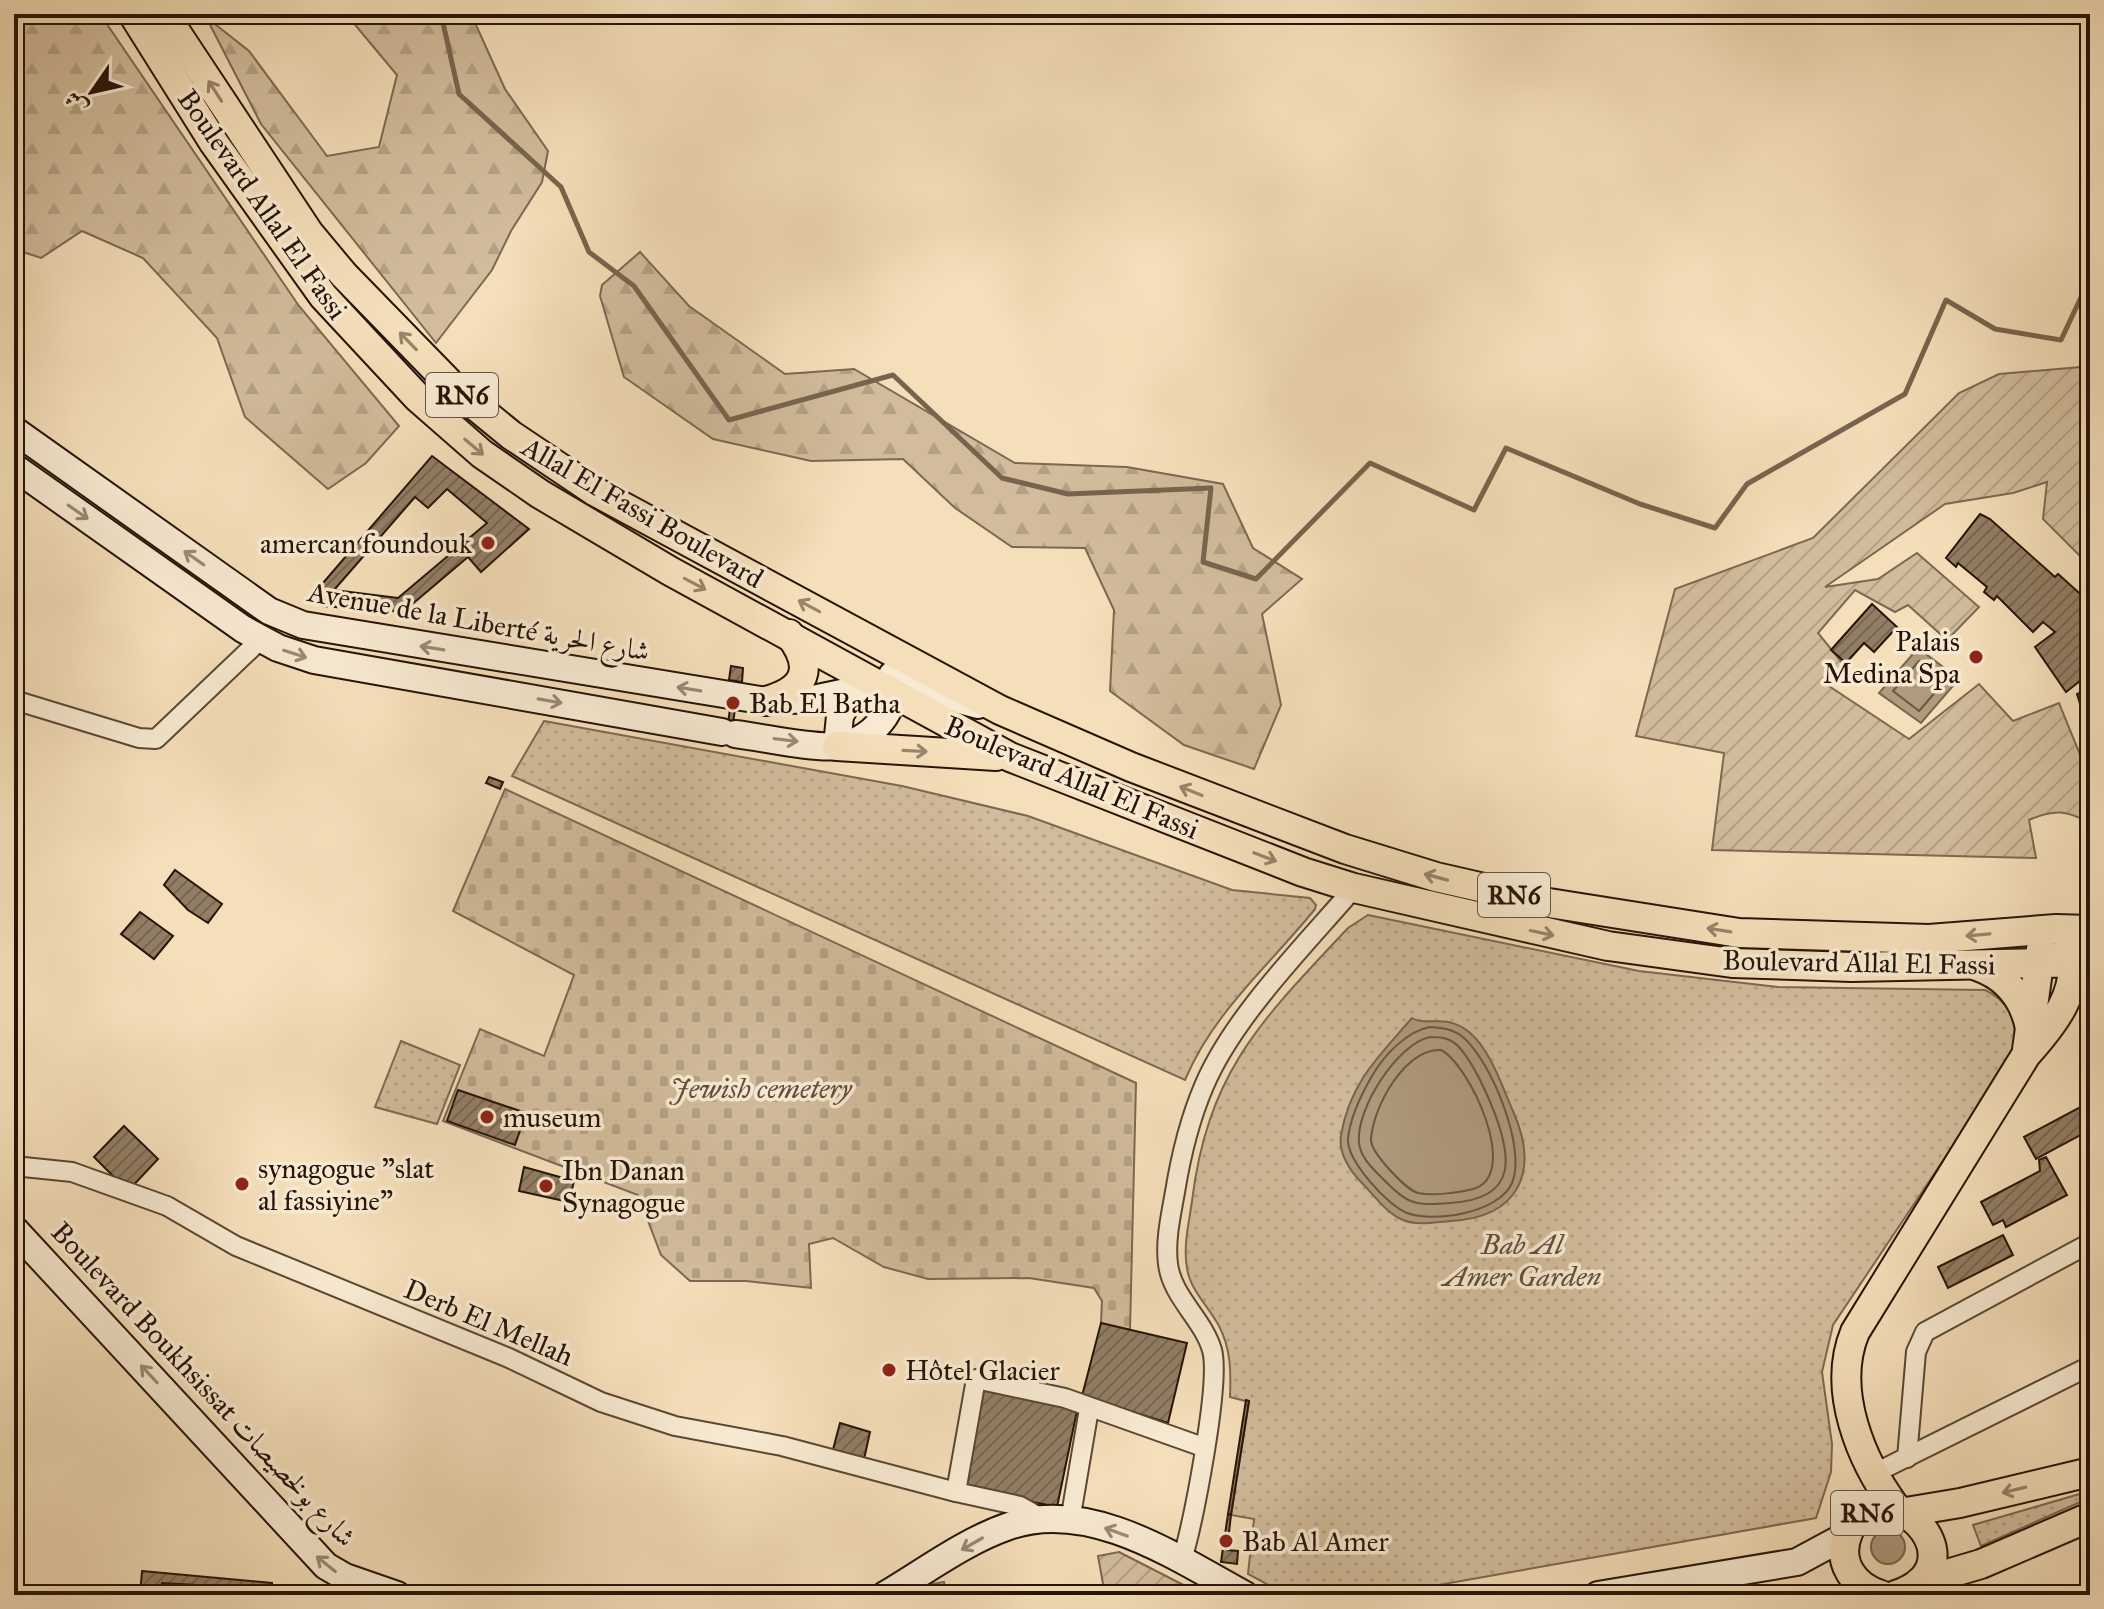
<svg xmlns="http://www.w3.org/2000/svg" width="2104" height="1609" viewBox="0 0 2104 1609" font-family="'IM FELL Great Primer',Amiri,serif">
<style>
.forest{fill:url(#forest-firs);stroke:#7c6852;stroke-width:2}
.cemetery{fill:url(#cemetery-stones);stroke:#7c6852;stroke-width:2}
.park{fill:url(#park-dots);stroke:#7c6852;stroke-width:2}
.garden{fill:url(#garden-furrows);stroke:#7c6852;stroke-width:2}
.water{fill:#af9a7d;stroke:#78644e;stroke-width:2}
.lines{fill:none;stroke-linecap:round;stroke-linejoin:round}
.shore{stroke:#6a5742;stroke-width:2}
.stream{stroke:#78644e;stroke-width:5}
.building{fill:url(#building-hatch);stroke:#261408;stroke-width:2;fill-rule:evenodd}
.street-casing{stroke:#5a4734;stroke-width:22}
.secondary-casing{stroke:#261408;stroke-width:30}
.primary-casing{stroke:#261408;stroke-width:32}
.street{stroke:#f8ead2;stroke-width:18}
.secondary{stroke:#f8ead2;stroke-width:26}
.primary{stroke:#f5dfba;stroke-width:28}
.oneway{stroke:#98846a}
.oneway2{stroke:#9a8a77}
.poi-dot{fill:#8f2418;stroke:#f8ead2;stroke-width:3}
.labels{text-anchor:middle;stroke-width:7;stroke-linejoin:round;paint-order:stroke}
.shield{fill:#f8ead2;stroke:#655445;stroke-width:2}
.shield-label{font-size:26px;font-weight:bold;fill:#261408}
.street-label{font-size:28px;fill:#261408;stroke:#f8ead2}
.poi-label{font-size:28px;fill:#261408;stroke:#f8ead2;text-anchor:start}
.park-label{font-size:28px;font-style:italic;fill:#624f3c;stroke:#f8ead2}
</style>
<defs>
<pattern id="forest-firs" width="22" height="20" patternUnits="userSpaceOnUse" patternTransform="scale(2)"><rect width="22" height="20" fill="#d2bc9c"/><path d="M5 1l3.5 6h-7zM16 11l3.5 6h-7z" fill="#b4a185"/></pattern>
<pattern id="cemetery-stones" width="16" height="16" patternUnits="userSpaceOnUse" patternTransform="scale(2)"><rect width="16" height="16" fill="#d2bc9c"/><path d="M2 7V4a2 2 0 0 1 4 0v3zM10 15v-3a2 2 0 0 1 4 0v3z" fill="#b4a185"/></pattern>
<pattern id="park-dots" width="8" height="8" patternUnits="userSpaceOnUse" patternTransform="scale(2)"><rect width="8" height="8" fill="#d2bc9c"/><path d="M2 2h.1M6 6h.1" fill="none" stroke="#b4a185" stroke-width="1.8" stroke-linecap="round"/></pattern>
<pattern id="garden-furrows" width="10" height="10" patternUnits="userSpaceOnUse" patternTransform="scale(2)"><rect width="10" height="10" fill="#d2bc9c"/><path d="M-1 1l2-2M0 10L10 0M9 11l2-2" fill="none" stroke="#b4a185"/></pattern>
<pattern id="building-hatch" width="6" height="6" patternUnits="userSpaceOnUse" patternTransform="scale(2)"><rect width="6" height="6" fill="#927e65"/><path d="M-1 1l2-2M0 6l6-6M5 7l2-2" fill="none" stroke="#776651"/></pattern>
</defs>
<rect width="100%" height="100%" fill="#f5dfba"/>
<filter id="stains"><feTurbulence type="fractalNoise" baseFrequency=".0025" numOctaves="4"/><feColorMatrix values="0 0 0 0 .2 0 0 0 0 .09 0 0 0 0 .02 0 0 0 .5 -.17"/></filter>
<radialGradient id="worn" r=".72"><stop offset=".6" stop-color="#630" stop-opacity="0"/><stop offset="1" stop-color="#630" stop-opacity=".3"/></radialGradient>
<g class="forest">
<path d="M14,14H100L299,306L399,426L366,463L328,489L245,417L217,338L143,258L82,231L41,258L14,249Z"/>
<path d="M346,14H471L505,89L548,151L542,182L511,231L492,270L436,343L261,124L206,17L249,51L327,156L379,147L397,75Z"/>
<path d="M640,252L689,306L785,374L854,369L1015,463L1127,467L1223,484L1253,548L1302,579L1262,614L1281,705L1254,769L1184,745L1110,691L1114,610L1085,548L1012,547L955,508L903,459L811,461L713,439L624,377L600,296L602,285Z"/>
</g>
<path class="cemetery" d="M505,789L1136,1083L1130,1330L1101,1323L1102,1301L1094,1288L1029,1278L928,1279L884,1267L833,1238L809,1244L811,1288L746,1281H690L661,1255L638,1195L443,1121L480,1029L544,1056L574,975L453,911Z"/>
<g class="park">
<path d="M544,721L902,786L1028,816L1232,890L1310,898L1316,905L1315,909C1269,966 1214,1011 1185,1080L512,776Z"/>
<path d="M1368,915L1639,971L1778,987L1985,990C2015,1004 2022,1034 2009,1062L1833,1325L1822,1372L1832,1444L1831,1472L1816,1518L1382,1595H1287L1248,1574L1254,1519L1231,1515L1249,1402L1230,1397C1231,1372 1231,1349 1219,1326C1209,1307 1190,1290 1187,1268C1183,1246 1189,1223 1192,1201C1208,1070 1263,1019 1348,928Z"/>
<path d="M401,1041L460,1065L437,1124L375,1107Z"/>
<path d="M2083,1493L2085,1500L1981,1546L1973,1525Z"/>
</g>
<g class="garden">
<path d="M2090,361V566L2043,519L2047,482L2013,493L1945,504L1825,587L1878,579L1917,553L1979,607L1947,640L1908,605L1895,612L1855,590L1818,633L1844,665L1829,686L1909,739L1979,684L2013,721L2059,703L2090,779V823C2067,810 2054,809 2029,820L2036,858L1712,850L1724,753L1636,736L1675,589L1813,538L1959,393L1999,374L2081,367Z"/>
<path d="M1119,1552L1203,1595H1105L1098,1556Z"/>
<path d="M944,1582L946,1595H916L932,1584Z"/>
<path d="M162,1583L251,1588V1595H162Z"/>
</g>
<g class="water">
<path d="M1918,648L1959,679L1921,723L1879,693Z"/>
<path d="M1412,1018C1427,1027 1446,1013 1469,1032C1490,1049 1502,1086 1513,1111C1540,1172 1519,1217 1451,1221C1435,1222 1418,1226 1403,1220C1387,1214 1374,1195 1362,1183C1350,1171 1338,1153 1341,1135C1350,1082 1380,1055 1412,1018Z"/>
<circle cx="1888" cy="1547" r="17"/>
</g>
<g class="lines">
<g class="shore">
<path d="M1919,661L1945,681L1919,711L1893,691Z"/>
<path d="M1430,1027C1443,1028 1454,1029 1464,1038C1491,1062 1527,1148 1512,1183C1499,1213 1434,1223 1407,1213C1388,1206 1347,1161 1348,1139C1350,1117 1361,1095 1372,1076C1384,1055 1407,1031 1430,1027Z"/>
<path d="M1430,1037C1441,1037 1450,1038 1458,1046C1472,1061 1483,1085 1491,1104C1512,1155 1520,1199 1450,1203C1412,1206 1408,1204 1381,1177C1372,1168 1360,1157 1359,1142C1356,1109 1397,1044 1430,1037Z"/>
<path d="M1441,1050C1469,1064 1522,1175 1473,1189C1458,1193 1432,1196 1418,1193C1406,1190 1370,1152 1371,1139C1373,1107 1405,1048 1441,1050Z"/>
</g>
<path class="stream" d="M441,14L459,94L561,187L589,252L634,286L729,420L893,375L1002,478L1068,494L1211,488L1203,562L1256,579L1370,463L1474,510L1506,448L1640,504L1715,528L1747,484L1905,394L1946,300L1995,329L2061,340L2090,278"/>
</g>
<g class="building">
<path d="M432,456L529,529L481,572L468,557L403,612L322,606L317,590ZM447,489L487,523L398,598L334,590L415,497L428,508Z"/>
<path d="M1980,514L1990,519L2055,577L2058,574L2087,600L2090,598V688L2085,677L2066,692L2035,647L2055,632L2043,622L2033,632L1997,596L1994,600L1984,592L1987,587L1958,563L1956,567L1946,558Z"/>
<path d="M1872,604L1897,627L1874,652L1864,643L1846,663L1831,650Z"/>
<path d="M731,666L743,668L742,682L729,680Z"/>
<path d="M733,681L738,682L733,725H728Z"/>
<path d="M2090,688V714L2086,705L2081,707L2077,694Z"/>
<path d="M489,777L503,782L500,789L486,783Z"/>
<path d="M175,870L222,904L208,923L188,910L164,885Z"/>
<path d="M140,912L173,936L154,959L121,934Z"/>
<path d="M458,1090L526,1113L515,1145L447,1121Z"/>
<path d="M2090,1102V1130L2036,1159L2024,1137Z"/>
<path d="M124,1126L158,1159L128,1191L94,1157Z"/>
<path d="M2046,1157L2067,1195L2006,1227L2003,1220L1993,1225L1981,1202L2040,1171L2039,1160Z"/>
<path d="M524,1167L574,1181L569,1202L519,1191Z"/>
<path d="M2003,1235L2013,1255L1948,1288L1938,1267Z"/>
<path d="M1101,1323L1187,1343L1168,1423L1082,1396Z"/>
<path d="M981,1381L1078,1406L1057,1507L961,1487Z"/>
<path d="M1246,1400L1249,1401L1231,1515L1228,1514Z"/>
<path d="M840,1423L870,1432L863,1464L831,1457Z"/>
<path d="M1228,1514L1231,1515L1227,1550L1238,1551L1237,1564L1221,1562Z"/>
<path d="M142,1571L272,1583L273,1595H251V1588L162,1583L161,1595H140Z"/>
<path d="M338,1593V1595H286V1594Z"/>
</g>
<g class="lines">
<g class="street-casing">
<g id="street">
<path d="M14,700L139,738L156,739L260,640"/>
<path d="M14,1166L72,1172L167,1206L236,1246L509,1358L601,1402L675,1426L782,1446L956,1492"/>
<path d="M1907,1458L1916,1352L1925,1332L2090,1243"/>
<path d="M1871,1475L2090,1366"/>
<path d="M1045,1520L1020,1506L956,1492L976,1379L1065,1398L1203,1447"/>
<path d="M1070,1521L1089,1409"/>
<path d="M1182,1560C1193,1523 1221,1383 1212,1350C1203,1319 1172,1297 1168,1264C1165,1240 1171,1215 1175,1192C1181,1155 1189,1121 1204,1086C1233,1017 1305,945 1354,888"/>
</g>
</g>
<g class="secondary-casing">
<g id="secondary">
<path d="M14,430L269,611L303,625L766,701L813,699L894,682L978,705"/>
<path d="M14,467L243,629L278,648L314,660L722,732"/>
<path d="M735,734C762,737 812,749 837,746C871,742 901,709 892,675"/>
<path d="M837,746L840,716L854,690"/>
<path d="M14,1229L326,1566L345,1577L397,1595"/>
<path d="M885,1595C924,1572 965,1541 1009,1526C1090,1498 1177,1558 1245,1595"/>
<path d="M1598,1595L1797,1562L1847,1535"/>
</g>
</g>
<g class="primary-casing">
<g id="primary">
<path d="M133,14L214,143L323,296L418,398L482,454L540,494L670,571L1010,757L1303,872L1354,888L1608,946L1732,963L1852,967L2090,962"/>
<path d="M164,14L309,233L344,275L456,390L511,435L596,492L1000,710L1131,767L1345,849L1436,877L1549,903L1739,933L1929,939L2056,929L2090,930"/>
<path d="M766,701C805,690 816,669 789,634"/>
<path d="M837,746L996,756"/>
<path d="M1977,966C2006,976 2024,998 2030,1028"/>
<path d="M2027,1050L2041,949"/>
<path d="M1896,1508C1861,1461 1831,1390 1855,1332L2026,1055C2052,1026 2085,987 2068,946"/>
<path d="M1906,1512L1960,1503L2090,1472"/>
<path d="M1919,1591L1920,1582L1981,1564L2090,1517"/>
<path d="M1881,1595C1854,1587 1836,1562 1848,1533C1879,1458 1989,1563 1896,1595"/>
</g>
</g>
<use href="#street" class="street"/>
<use href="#secondary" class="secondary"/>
<use href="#primary" class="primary"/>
</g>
<defs><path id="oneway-shaft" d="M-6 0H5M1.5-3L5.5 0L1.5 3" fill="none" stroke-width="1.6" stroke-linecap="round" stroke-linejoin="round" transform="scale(2)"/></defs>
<g class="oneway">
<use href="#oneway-shaft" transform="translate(215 91) rotate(-123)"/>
<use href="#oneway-shaft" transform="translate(408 341) rotate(-134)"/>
<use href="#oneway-shaft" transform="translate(474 447) rotate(40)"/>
<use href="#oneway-shaft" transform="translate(695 584) rotate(28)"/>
<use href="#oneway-shaft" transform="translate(809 606) rotate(-152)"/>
<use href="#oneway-shaft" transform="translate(915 751) rotate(3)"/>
<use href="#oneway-shaft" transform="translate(1191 791) rotate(-158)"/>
<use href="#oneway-shaft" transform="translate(1265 857) rotate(21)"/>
<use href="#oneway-shaft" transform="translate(1436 877) rotate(-165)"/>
<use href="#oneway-shaft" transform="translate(1719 930) rotate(-171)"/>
<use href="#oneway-shaft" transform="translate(1542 933) rotate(12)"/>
<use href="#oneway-shaft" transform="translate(1978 935) rotate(175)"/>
<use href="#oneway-shaft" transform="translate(2014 1490) rotate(166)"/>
</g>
<g class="oneway2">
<use href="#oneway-shaft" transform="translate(78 512) rotate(35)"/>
<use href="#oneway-shaft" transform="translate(194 558) rotate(-145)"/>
<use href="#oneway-shaft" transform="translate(432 648) rotate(-171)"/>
<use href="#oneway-shaft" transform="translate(295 654) rotate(18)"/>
<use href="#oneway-shaft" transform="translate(689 689) rotate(-171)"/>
<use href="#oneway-shaft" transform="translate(550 701) rotate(10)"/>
<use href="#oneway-shaft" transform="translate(786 740) rotate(7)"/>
<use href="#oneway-shaft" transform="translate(149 1374) rotate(-133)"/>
<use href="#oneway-shaft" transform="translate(1116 1532) rotate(-160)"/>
<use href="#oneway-shaft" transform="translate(972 1544) rotate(150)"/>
<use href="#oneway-shaft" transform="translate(326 1564) rotate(-141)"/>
</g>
<g class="poi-dot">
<circle cx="488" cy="543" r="8"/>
<circle cx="1976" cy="657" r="8"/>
<circle cx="733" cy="703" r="8"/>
<circle cx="487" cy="1117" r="8"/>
<circle cx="242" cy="1184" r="8"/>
<circle cx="546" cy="1186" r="8"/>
<circle cx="889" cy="1370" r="8"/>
<circle cx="1226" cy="1541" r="8"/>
</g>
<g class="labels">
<g class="shield">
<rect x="426" y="373" width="72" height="44" rx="6"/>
<rect x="1478" y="873" width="72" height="44" rx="6"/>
<rect x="1831" y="1491" width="72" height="44" rx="6"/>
</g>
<g class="shield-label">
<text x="462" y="404">RN6</text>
<text x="1514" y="904">RN6</text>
<text x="1867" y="1522">RN6</text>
</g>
<g class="street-label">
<text transform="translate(263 204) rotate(55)" y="10">Boulevard Allal El Fassi</text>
<text transform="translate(643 512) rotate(30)" y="10">Allal El Fassi Boulevard</text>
<text transform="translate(479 621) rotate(10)" y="10">Avenue de la Liberté شارع الحرية</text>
<text transform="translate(1072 777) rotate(23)" y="10">Boulevard Allal El Fassi</text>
<text transform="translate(1859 962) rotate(1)" y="10">Boulevard Allal El Fassi</text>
<text transform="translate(489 1322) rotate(23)" y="10">Derb El Mellah</text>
<text transform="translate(204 1384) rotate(47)" y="10">Boulevard Boukhsissat شارع بولخصيصات</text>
</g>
<g class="poi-label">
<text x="472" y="553" text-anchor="end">amercan foundouk</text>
<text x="1960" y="651" text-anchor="end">Palais<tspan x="1960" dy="32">Medina Spa</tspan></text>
<text x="749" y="713">Bab El Batha</text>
<text x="503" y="1127">museum</text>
<text x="258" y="1178">synagogue "slat<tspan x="258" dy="32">al fassiyine"</tspan></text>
<text x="562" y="1180">Ibn Danan<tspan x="562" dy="32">Synagogue</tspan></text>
<text x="905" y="1380">Hôtel Glacier</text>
<text x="1242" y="1551">Bab Al Amer</text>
</g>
<g class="park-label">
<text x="761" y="1098">Jewish cemetery</text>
<text x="1522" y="1254">Bab Al<tspan x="1522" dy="32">Amer Garden</tspan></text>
</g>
</g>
<rect width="2104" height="1609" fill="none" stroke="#f5dfba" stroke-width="48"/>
<rect x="16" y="16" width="2072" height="1577" fill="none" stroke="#261408" stroke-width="4"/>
<rect x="24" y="24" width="2056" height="1561" fill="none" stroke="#261408" stroke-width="2"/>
<g transform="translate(92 92) rotate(236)" stroke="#f8ead2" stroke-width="6" paint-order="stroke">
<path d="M0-6L14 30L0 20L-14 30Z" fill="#261408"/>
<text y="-12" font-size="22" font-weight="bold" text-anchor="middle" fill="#261408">ش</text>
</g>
<rect width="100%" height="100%" filter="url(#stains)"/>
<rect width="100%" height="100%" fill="url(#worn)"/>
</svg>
